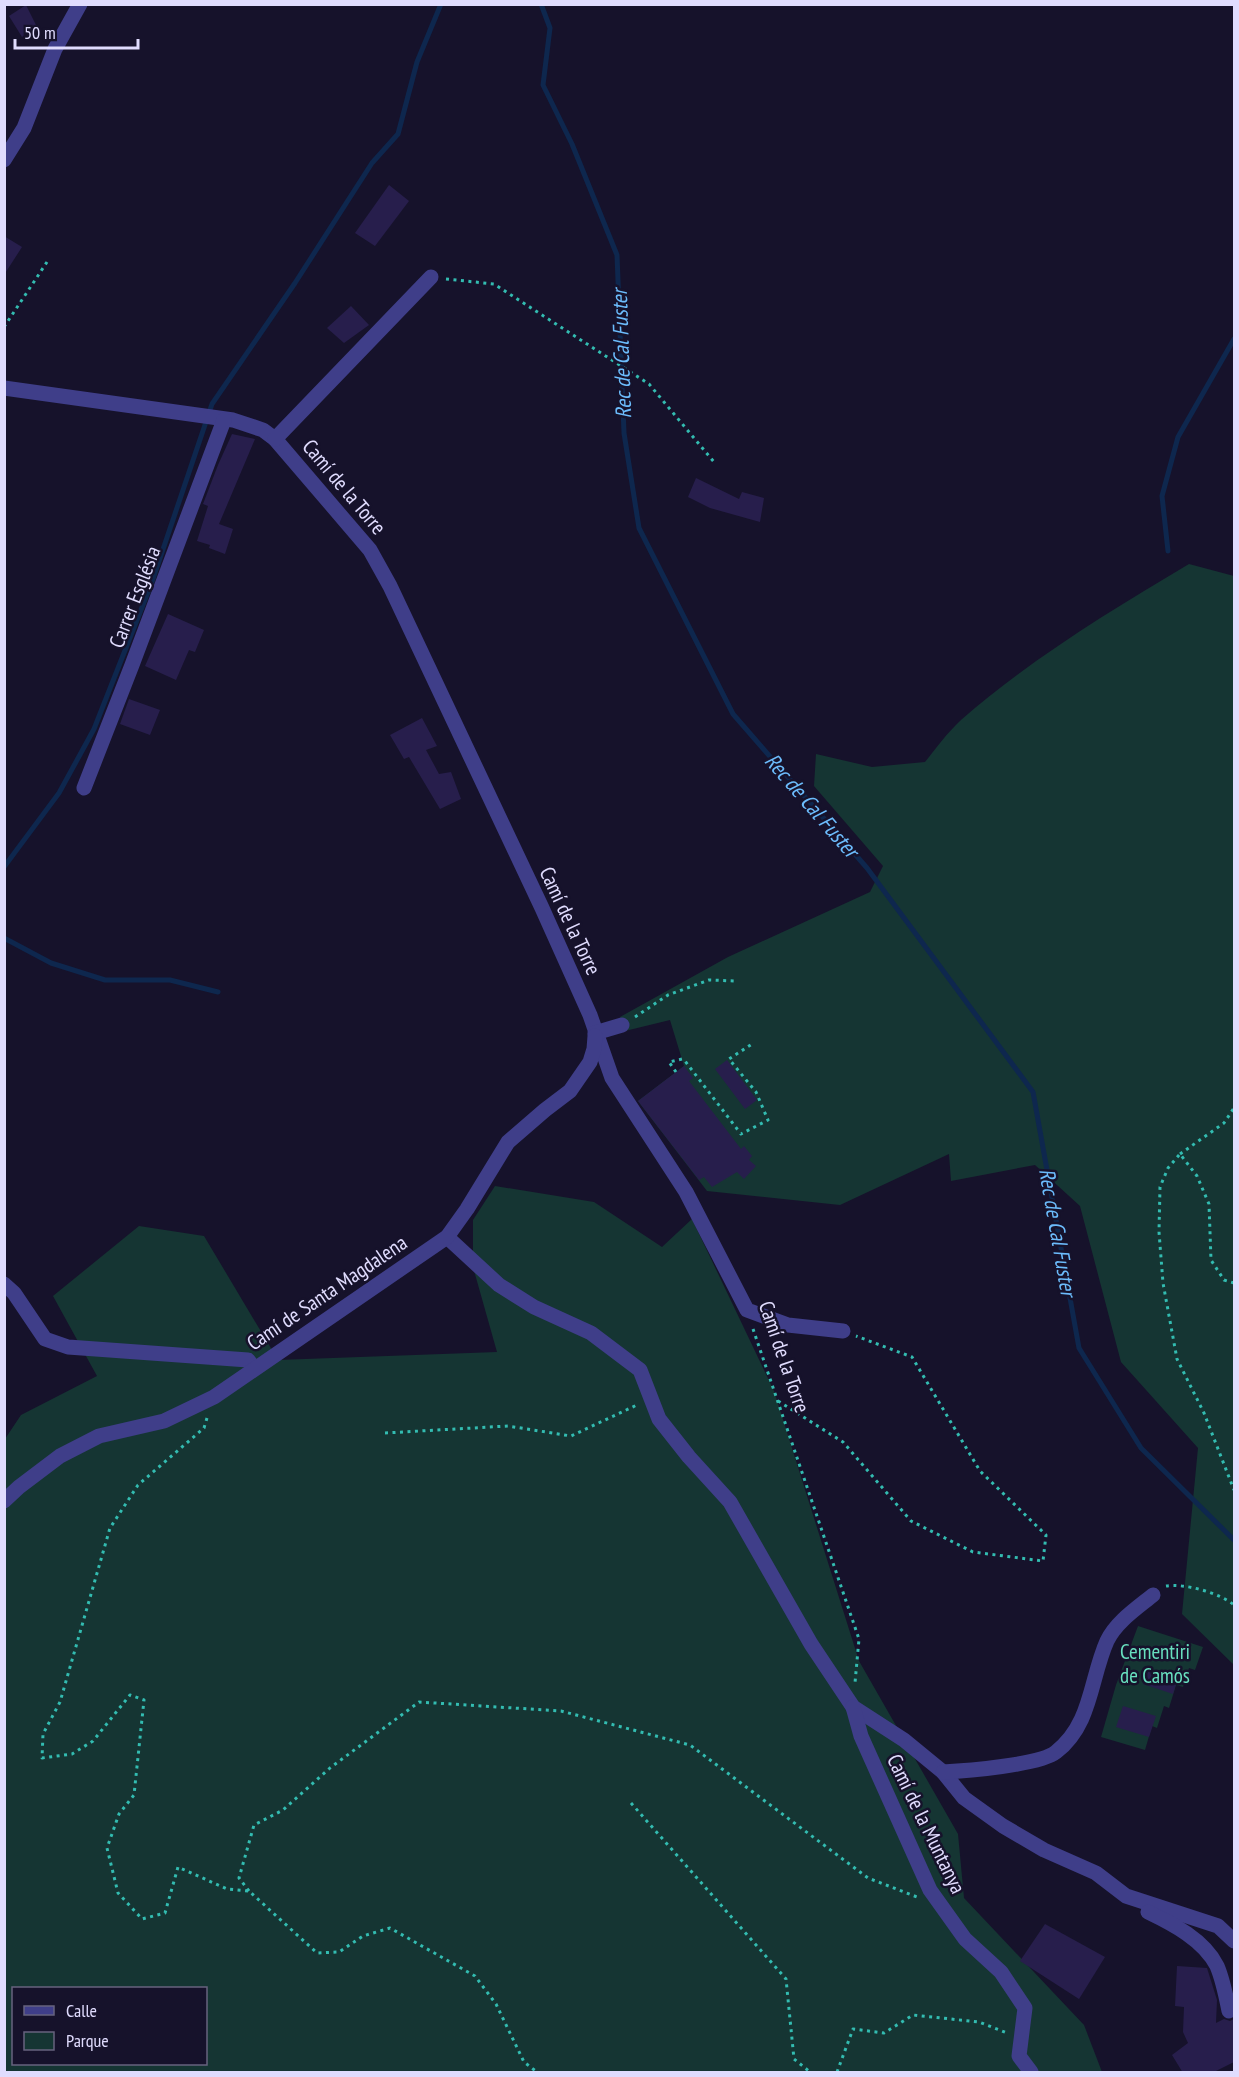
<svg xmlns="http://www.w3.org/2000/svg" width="1239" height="2077" viewBox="0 0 1239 2077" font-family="'PT Sans Narrow',sans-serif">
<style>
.green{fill:#153533;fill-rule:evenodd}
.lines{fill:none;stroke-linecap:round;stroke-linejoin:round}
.stream{stroke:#0e274e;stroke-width:5}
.building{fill:#271e4c}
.path{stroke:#33bcb1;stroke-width:3;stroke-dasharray:3 4.5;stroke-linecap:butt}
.minor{stroke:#3f3e89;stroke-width:15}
.labels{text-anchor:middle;stroke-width:5;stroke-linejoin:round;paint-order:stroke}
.street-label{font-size:21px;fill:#e0dcfe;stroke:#16122b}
.park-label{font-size:21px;fill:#68dfbf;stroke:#16122b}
.water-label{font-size:22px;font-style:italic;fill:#6cbcfc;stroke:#16122b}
</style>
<rect width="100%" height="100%" fill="#16122b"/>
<g class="green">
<path d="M1189,564L1234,576V1665L1182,1614L1198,1448L1121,1362L1080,1206L1035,1165L951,1181L949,1154L840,1205L707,1191L638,1101L684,1066L670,1020L625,1031L620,1017L728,957L870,892L883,866L814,786L816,754L872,767L925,762C936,748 948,732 961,720C1031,659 1110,611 1189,564Z"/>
<path d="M495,1186L594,1202L662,1247L692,1219L774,1391L859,1661L958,1834L964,1898L1084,2025L1102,2072H5V1439L21,1415L97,1376L53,1296L139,1226L204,1236L278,1360L497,1352L473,1267V1220ZM14,1988H206V2064H14Z"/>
<path d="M1138,1626L1203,1647L1195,1670L1189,1668L1183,1687L1176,1685L1169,1708L1164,1706L1157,1728L1152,1726L1145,1750L1101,1737L1116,1685Z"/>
</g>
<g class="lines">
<g class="stream">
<path d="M541,4L550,28L543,85L572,144L617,255L624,433L639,528L733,714L867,868L1033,1092L1079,1348L1141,1448L1234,1540"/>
<path d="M1168,551L1162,496L1178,437L1234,339"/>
<path d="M4,867L59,793L94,729L152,582L212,404L295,283L372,163L398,134L417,62L441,4"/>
<path d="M4,938L51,963L105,980H170L218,992"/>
</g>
</g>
<g class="building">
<path d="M26,5L36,25L22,37L9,16Z"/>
<path d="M389,185L409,201L375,246L355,233Z"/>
<path d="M4,236L22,247L4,275Z"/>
<path d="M351,306L369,325L344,343L327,328Z"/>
<path d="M232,434L255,439L219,524L233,529L225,554L209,548L210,545L197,541L208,506L203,504L218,465Z"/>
<path d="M696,478L739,499L742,492L764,498L760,522L710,508L688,497Z"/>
<path d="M168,614L204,630L195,652L189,650L176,680L145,666Z"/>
<path d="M129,699L160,710L150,735L120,724Z"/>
<path d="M422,718L437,746L426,750L439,774L451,772L461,799L440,809L409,757L404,759L390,735Z"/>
<path d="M727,1060L757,1100L745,1109L715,1069Z"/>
<path d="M684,1066L693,1078L689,1081L741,1149L744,1146L752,1156L749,1160L756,1166L744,1179L737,1172L712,1187L704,1177L699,1180L638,1101Z"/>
<path d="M1148,1668L1178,1678L1173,1694L1143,1684Z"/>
<path d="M1123,1706L1156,1716L1149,1737L1116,1727Z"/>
<path d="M1045,1924L1105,1957L1079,1999L1020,1961Z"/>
<path d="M1177,1966L1207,1968L1217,2000L1216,2023L1224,2019L1230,2021L1234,2019V2062L1212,2073H1183L1172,2055L1188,2043L1183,2032L1184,2007L1175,2006Z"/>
</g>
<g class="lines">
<g class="path">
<path d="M446,279L494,284L649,384L714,462"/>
<path d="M4,327L47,262"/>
<path d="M635,1017L668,995L709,980L735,981"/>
<path d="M676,1072L669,1062L682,1059L685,1061L741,1134L768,1120L756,1092L729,1059L752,1044"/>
<path d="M1180,1154L1224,1123L1234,1108"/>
<path d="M1234,1283L1224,1280L1211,1260L1209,1204L1197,1176L1180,1154L1168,1168L1160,1187L1159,1232L1163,1283L1177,1359L1204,1413L1234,1490"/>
<path d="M753,1329L859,1639L855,1683"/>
<path d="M778,1401L843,1442L911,1521L973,1552L1043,1561L1046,1535L980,1471L912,1357L856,1336"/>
<path d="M207,1418L204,1428L138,1485L110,1528L60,1702L43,1734L42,1758L72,1754L93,1741L130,1695L144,1700L134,1795L119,1814L107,1848L118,1893L142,1919L165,1913L178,1867L227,1889L249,1891L317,1953L339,1952L363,1936L390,1928L475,1976L496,2004L524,2062L537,2072"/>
<path d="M385,1433L508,1426L571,1436L639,1404"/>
<path d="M1166,1586C1184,1583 1220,1593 1234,1605"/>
<path d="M631,1803L786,1979L794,2059L810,2072"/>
<path d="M249,1891L239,1878L254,1825L283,1810L330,1768L419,1702L561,1711L690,1745L868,1878L917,1897"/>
<path d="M837,2072L853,2029L884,2033L913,2015L979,2022L1007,2033"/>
</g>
<g class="minor">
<path d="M4,160L24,128L55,49L80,4"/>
<path d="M4,388L233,420L263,430L275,439L370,550L390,586L542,908L590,1015L612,1078L686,1192L747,1310L788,1325L843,1331"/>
<path d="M275,439L431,277"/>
<path d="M84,788L132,665L224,420"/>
<path d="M595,1033L622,1025"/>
<path d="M447,1237L499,1285L534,1307L591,1333L640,1370L659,1419L689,1457L730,1502L811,1644L853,1707L904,1740L943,1772L964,1798L1003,1826L1044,1850L1096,1873L1126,1896L1218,1926L1234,1941"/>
<path d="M4,1284L14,1293L45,1339L68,1347L248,1360L254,1368"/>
<path d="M4,1501L19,1487L60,1456L99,1436L164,1421L214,1397L447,1237L467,1209L508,1142L545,1110L570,1091L590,1062L594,1049L595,1036"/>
<path d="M853,1707L861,1736L930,1890L965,1939L1001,1972L1025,2008L1019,2056L1031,2072"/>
<path d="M943,1772C965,1771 1040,1765 1056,1752C1092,1724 1090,1679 1107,1641C1116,1622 1137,1608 1153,1595"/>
<path d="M1148,1912C1173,1924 1204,1940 1217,1966C1223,1980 1226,1996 1229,2011"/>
</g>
</g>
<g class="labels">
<g class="street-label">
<text transform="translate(344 487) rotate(50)" y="7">Camí de la Torre</text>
<text transform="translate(135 597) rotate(-69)" y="7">Carrer Església</text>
<text transform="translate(570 921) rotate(65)" y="7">Camí de la Torre</text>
<text transform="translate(327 1293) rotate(-34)" y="7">Camí de Santa Magdalena</text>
<text transform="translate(784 1357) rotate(71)" y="7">Camí de la Torre</text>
<text transform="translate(926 1824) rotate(64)" y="7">Camí de la Muntanya</text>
</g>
<g class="park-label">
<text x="1155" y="1659">Cementiri<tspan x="1155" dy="24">de Camós</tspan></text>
</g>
<g class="water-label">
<text transform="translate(621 354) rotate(-92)" y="8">Rec de Cal Fuster</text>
<text transform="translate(812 805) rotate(49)" y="8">Rec de Cal Fuster</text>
<text transform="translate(1058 1232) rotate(80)" y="8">Rec de Cal Fuster</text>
</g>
</g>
<rect width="1239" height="2077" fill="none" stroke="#e0dcfe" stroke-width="12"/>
<rect x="12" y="1987" width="195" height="78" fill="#16122b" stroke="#67637f" stroke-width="1.5"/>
<rect x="24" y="2006" width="30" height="9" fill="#3f3e89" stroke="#67637f" stroke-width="1.5"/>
<text x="66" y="2017" font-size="18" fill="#e0dcfe">Calle</text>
<rect x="24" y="2032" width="30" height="18" fill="#153533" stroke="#67637f" stroke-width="1.5"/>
<text x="66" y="2047" font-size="18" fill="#e0dcfe">Parque</text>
<path d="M15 39v9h123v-9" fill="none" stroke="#e0dcfe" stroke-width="3"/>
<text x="24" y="39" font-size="18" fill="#e0dcfe" stroke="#16122b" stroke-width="4.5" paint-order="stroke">50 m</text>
</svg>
